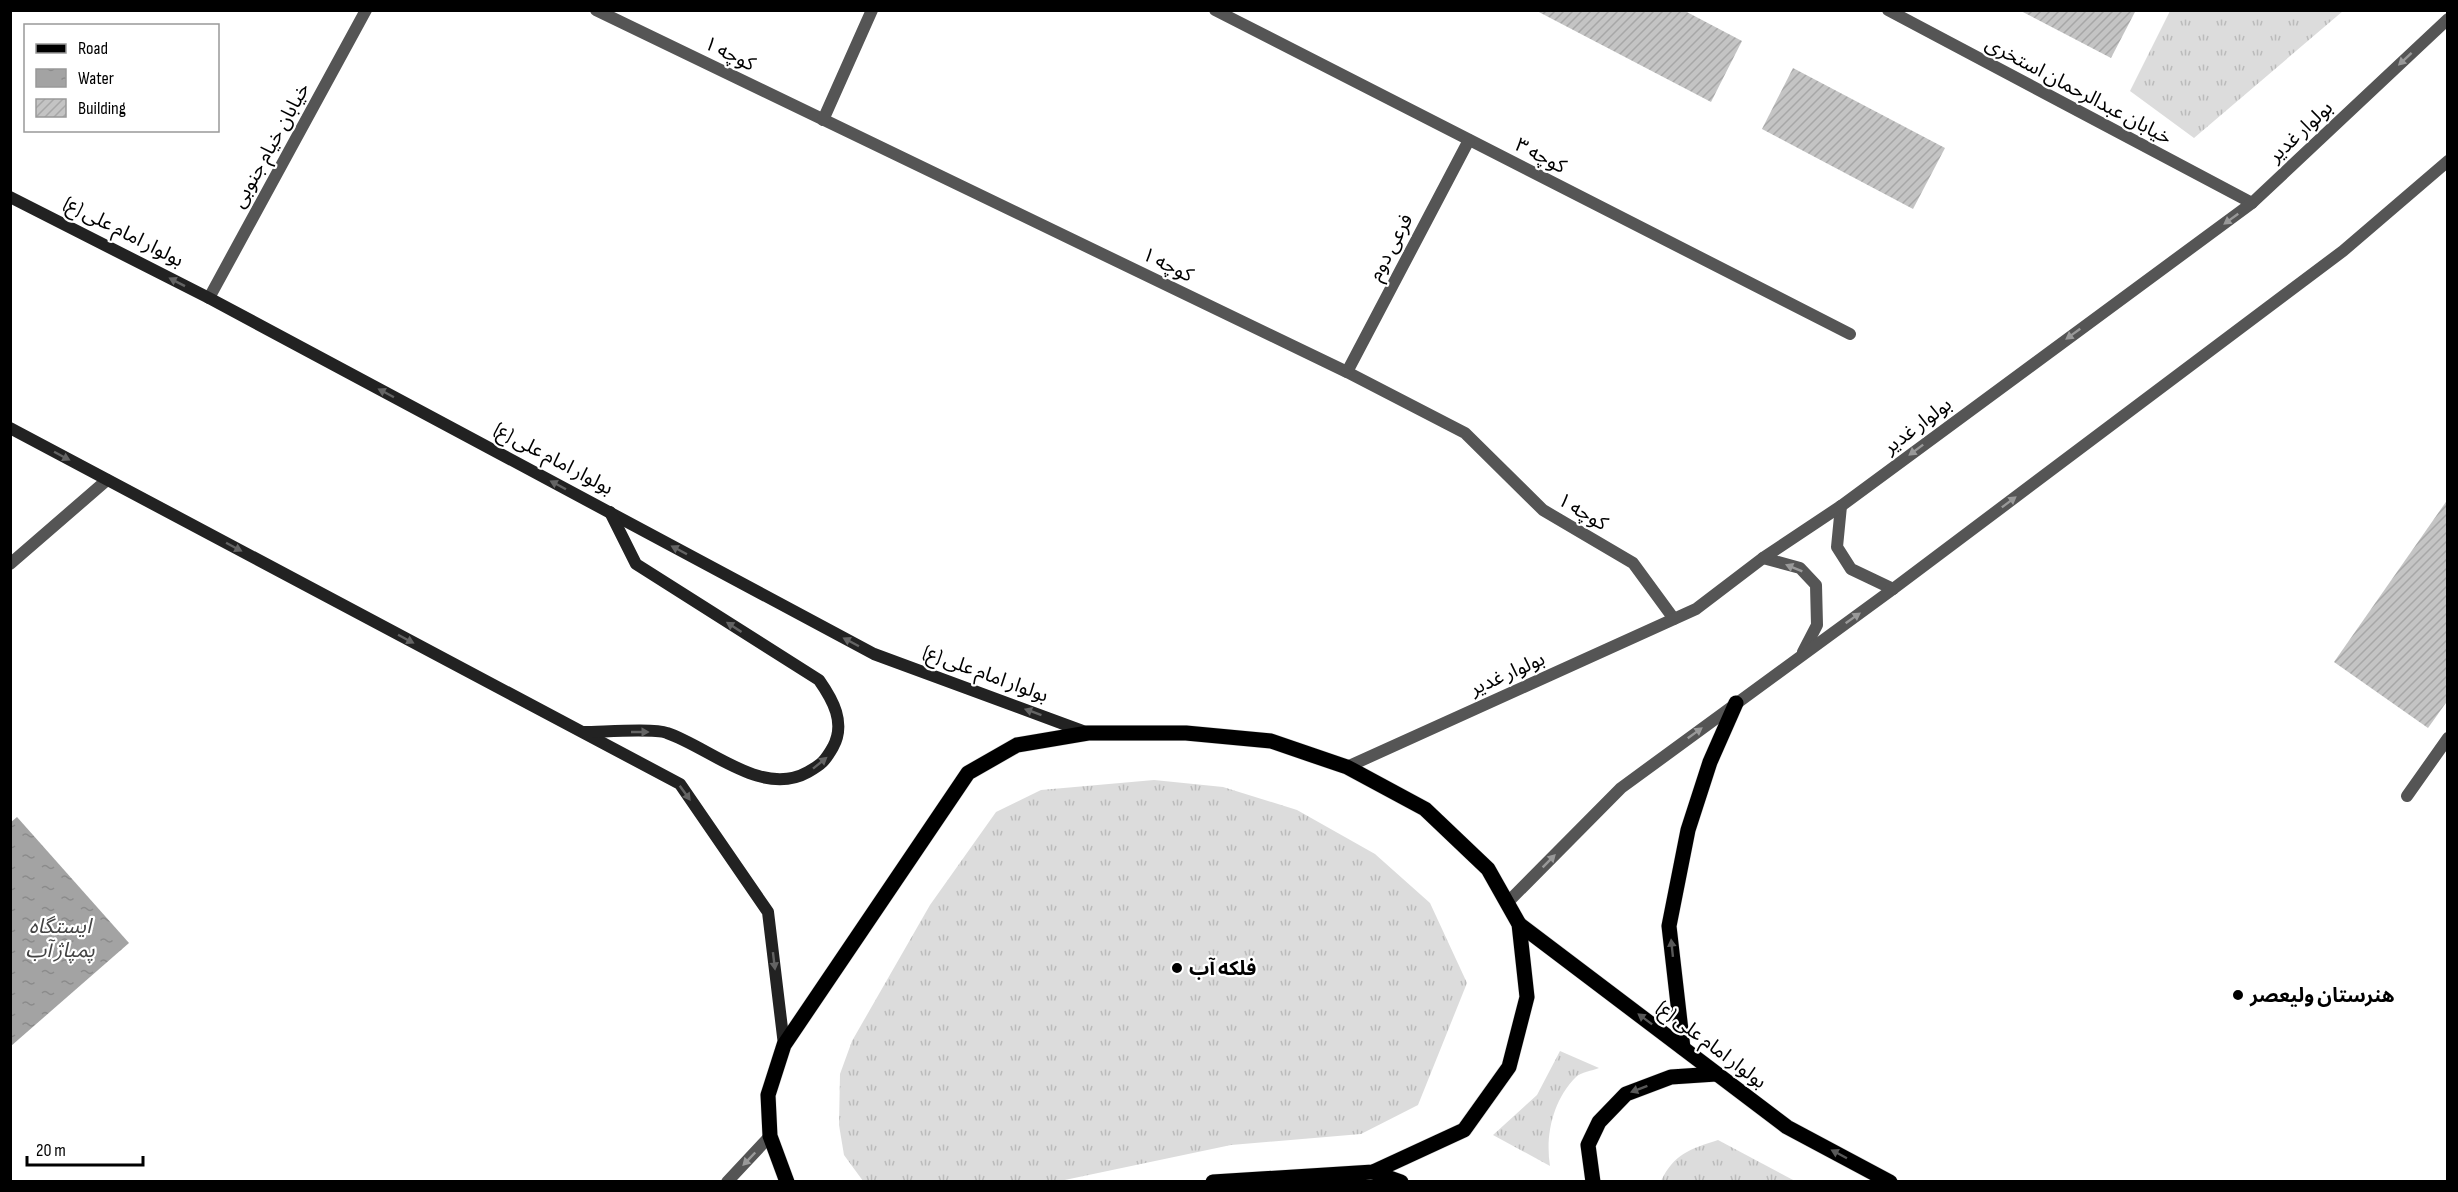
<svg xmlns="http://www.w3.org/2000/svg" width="2458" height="1192" viewBox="0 0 2458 1192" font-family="'Sofia Sans Condensed','Noto Sans Arabic',sans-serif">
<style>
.grass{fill:url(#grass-tufts)}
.water{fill:url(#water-ripples)}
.building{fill:url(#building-hatch)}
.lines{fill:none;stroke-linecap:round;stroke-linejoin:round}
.primary-casing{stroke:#dbdbdb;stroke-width:16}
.minor{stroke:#555;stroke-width:12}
.tertiary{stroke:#555;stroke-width:12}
.secondary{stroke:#222;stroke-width:12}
.primary{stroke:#000;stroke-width:15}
.oneway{fill:#999}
.oneway2{fill:#646464}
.oneway3{fill:#595959}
.poi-dot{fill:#000;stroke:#fff;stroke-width:2}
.labels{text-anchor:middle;stroke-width:4.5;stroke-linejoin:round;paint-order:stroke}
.street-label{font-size:20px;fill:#000;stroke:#fff}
.poi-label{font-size:20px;font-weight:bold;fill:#000;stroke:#fff;text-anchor:start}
.water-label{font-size:21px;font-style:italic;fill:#444;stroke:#fff}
</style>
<defs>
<pattern id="grass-tufts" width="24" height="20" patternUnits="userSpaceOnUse" patternTransform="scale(1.5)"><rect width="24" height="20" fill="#dcdcdc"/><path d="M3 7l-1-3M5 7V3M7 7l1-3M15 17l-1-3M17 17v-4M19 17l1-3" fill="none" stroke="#bbb"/></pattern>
<pattern id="water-ripples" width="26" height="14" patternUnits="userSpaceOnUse" patternTransform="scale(1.5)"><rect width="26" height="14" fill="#a3a3a3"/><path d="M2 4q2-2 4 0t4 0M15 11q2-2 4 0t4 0" fill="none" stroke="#8b8b8b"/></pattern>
<pattern id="building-hatch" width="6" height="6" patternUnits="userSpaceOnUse" patternTransform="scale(1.5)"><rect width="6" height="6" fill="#c4c4c4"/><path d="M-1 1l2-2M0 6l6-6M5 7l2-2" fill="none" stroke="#a7a7a7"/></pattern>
</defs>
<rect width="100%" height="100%" fill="#fff"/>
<g class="grass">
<path d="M2170,11V10L2343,11L2194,138L2130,91Z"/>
<path d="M1154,780L1223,787L1297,810L1375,854L1430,903L1467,983L1418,1105L1361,1134L1231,1145L1060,1181H863L844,1155L839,1125L840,1074L852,1041L930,905L996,812L1041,790Z"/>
<path d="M1560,1051L1599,1068C1592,1071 1581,1072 1576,1077C1553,1100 1545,1135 1550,1166L1493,1135L1537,1095Z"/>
<path d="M1718,1140L1795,1181H1661C1674,1154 1690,1149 1718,1140Z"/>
</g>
<path class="water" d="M17,817L129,943L11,1046L10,823Z"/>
<g class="building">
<path d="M1535,10H1683L1742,41L1711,102Z"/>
<path d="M2019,10H2136L2111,58Z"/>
<path d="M1793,68L1945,148L1913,209L1762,129Z"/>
<path d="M2448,499V700L2428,728L2334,662Z"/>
</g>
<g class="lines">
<g class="primary-casing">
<g id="primary">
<path d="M1519,924L1787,1127L1890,1182"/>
<path d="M1683,1048L1669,926L1688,830L1710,762L1736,703"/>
<path d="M1373,1172L1401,1182"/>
<path d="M787,1182L770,1136L768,1095L784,1045L968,773L1017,745L1088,733H1186L1271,741L1347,767L1425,809L1488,869L1519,924L1527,997L1509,1067L1464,1130L1373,1172L1213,1182"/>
<path d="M1593,1182L1588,1145L1599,1122L1626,1094L1671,1077L1716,1074"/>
</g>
</g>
<g class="minor">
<path d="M596,10L1347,372L1465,433L1543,510L1633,563L1674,619"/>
<path d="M1215,10L1850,334"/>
<path d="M1888,10L2252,203"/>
<path d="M823,120L872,10"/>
<path d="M209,298L366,10"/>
<path d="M1347,372L1469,140"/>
<path d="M2407,796L2448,738"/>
</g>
<g class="tertiary">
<path d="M1841,506L1837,547L1851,569L1893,589"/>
<path d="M1763,558L1800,568L1816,585L1817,625L1803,652"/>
<path d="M10,564L107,480"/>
<path d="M1347,767L1696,609L1763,558L1841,506L2252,203L2448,19"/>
<path d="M1508,902L1621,788L1893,589L2343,251L2448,161"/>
<path d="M727,1182L770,1136"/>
</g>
<g class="secondary">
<path d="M10,197L209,298L874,654L1088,733"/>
<path d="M10,428L680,784L768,912L784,1045"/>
<path d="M584,732C602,732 654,728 667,733C709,747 762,798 808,772C822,764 825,761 833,747C846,723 833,700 819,680L636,564L610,512"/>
</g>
<use href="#primary" class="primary"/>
</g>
<defs><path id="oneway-solid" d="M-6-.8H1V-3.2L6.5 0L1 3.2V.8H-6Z" transform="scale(1.5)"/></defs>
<g class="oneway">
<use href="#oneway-solid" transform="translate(2405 59) rotate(137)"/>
<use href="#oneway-solid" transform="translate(2231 219) rotate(144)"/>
<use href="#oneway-solid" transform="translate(2073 334) rotate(144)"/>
<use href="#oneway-solid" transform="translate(1916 450) rotate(143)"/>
<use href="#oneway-solid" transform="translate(2009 502) rotate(-37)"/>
<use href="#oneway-solid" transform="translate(1794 568) rotate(-158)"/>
<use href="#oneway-solid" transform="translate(1853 618) rotate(-35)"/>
<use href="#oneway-solid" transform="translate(1695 733) rotate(-36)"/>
<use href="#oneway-solid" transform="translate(1549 861) rotate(-45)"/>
<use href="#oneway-solid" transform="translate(749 1159) rotate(134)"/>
</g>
<g class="oneway2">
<use href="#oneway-solid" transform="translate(177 282) rotate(-153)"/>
<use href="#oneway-solid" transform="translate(386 393) rotate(-152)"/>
<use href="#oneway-solid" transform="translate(62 456) rotate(28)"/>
<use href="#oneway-solid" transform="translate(558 485) rotate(-152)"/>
<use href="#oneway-solid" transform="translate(234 547) rotate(28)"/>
<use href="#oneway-solid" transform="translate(679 550) rotate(-152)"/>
<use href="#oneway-solid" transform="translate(734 627) rotate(-147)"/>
<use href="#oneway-solid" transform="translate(406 639) rotate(28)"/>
<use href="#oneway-solid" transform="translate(851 642) rotate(-152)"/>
<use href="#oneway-solid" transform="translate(1033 712) rotate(-160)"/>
<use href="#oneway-solid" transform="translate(640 732)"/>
<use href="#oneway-solid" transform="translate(820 763) rotate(-39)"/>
<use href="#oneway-solid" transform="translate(685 793) rotate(54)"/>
<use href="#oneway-solid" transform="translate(774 961) rotate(83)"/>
</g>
<g class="oneway3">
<use href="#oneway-solid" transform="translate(1672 948) rotate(-96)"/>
<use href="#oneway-solid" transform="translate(1645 1019) rotate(-143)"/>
<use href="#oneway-solid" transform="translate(1639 1089) rotate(159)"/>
<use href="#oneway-solid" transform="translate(1839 1154) rotate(-152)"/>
</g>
<g class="poi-dot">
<circle cx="1177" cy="968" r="6"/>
<circle cx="2238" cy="995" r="6"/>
</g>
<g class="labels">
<g class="street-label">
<text transform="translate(730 53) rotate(26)" y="7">کوچه ۱</text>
<text transform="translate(2079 90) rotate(28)" y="7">خیابان عبدالرحمان استخری</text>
<text transform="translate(2300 131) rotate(-43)" y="7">بولوار غدیر</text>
<text transform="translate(270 145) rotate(-61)" y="7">خیابان خیام جنوبی</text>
<text transform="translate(1541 155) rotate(27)" y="7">کوچه ۳</text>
<text transform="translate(124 231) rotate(27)" y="7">بولوار امام علی (ع)</text>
<text transform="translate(1390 247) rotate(-62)" y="7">فرعی دوم</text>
<text transform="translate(1168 264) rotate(26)" y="7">کوچه ۱</text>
<text transform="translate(1917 425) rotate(-37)" y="7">بولوار غدیر</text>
<text transform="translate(554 458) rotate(28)" y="7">بولوار امام علی (ع)</text>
<text transform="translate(1583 511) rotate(31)" y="7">کوچه ۱</text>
<text transform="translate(986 673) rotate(20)" y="7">بولوار امام علی (ع)</text>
<text transform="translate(1507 673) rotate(-24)" y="7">بولوار غدیر</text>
<text transform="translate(1712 1044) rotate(37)" y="7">بولوار امام علی (ع)</text>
</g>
<g class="poi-label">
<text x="1189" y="975">فلکه آب</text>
<text x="2250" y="1002">هنرستان ولیعصر</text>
</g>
<g class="water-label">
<text x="60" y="933">ایستگاه<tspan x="60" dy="24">پمپاژ آب</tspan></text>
</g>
</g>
<rect width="2458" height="1192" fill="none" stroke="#000000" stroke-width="24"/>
<rect x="24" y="24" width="195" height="108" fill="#ffffff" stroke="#999999" stroke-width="1.5"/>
<rect x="36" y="44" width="30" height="9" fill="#000000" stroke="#999999" stroke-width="1.5"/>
<text x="78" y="54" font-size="18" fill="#000000">Road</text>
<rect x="36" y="69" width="30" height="18" fill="url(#water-ripples)" stroke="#999999" stroke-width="1.5"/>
<text x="78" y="84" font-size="18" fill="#000000">Water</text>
<rect x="36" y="99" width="30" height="18" fill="url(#building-hatch)" stroke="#999999" stroke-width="1.5"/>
<text x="78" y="114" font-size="18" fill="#000000">Building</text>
<path d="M27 1156v9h116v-9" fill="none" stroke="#000000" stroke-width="3"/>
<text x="36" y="1156" font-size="18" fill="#000000" stroke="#ffffff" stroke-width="4.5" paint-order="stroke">20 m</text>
</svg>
